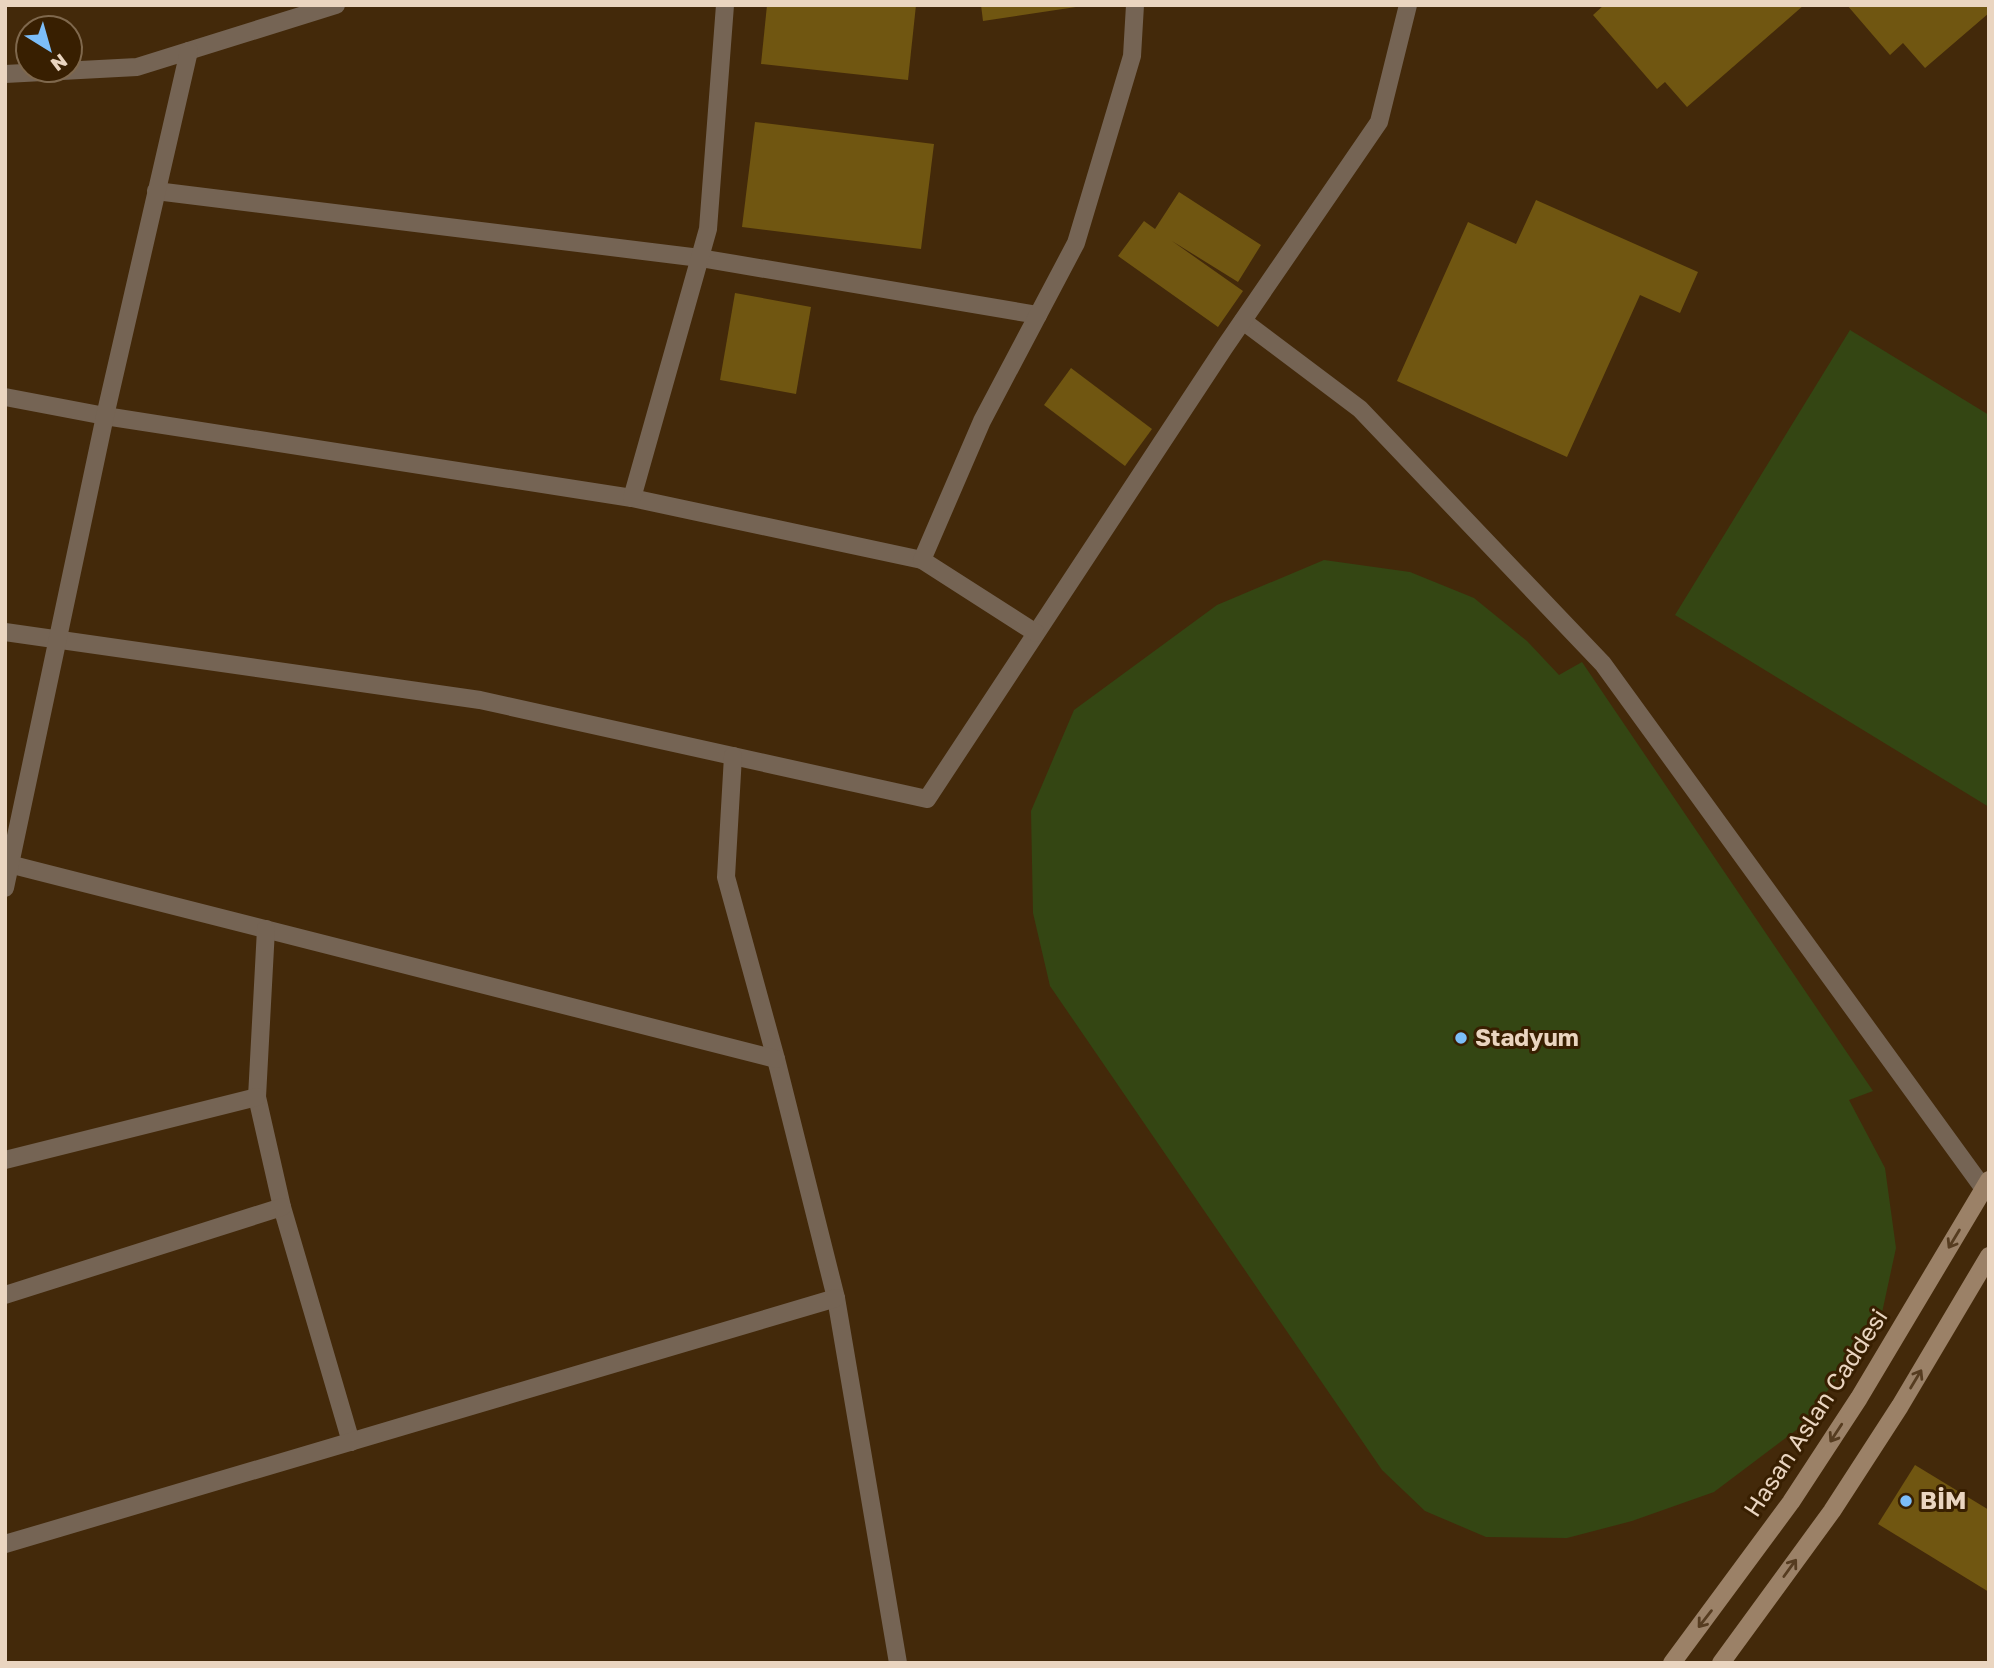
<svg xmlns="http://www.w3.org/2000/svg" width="1994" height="1668" viewBox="0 0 1994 1668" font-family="'Golos Text',sans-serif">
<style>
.green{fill:#344613}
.building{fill:#705611}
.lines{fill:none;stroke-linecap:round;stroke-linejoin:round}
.street{stroke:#756454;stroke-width:18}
.secondary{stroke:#9b8167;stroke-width:18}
.oneway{stroke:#563c20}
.poi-dot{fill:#7cbef9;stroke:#381f01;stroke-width:2.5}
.labels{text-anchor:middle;stroke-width:6;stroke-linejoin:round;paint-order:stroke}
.poi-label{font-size:24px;font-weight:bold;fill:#ead5c0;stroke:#381f01;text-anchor:start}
.street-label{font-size:24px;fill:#ead5c0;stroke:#381f01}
</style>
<rect width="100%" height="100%" fill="#43290a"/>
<g class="green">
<path d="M1850,330L1989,415V807L1675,615Z"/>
<path d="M1324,560L1410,572L1474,598L1527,641L1559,675L1582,662L1873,1091L1849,1100L1885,1168L1896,1248L1880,1322L1799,1428L1714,1492L1632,1521L1567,1538L1486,1537L1425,1511L1382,1470L1050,986L1033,913L1031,811L1074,710L1217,605Z"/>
</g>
<g class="building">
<path d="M767,5H916L908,80L761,64Z"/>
<path d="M981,5H1076V7L983,21Z"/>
<path d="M1604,5H1804L1687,107L1665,82L1657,89L1593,15Z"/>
<path d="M1847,5H1989V13L1925,68L1903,43L1890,55Z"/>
<path d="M755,122L934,144L921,249L742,227Z"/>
<path d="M1179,192L1261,245L1238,282L1172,241L1243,291L1218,327L1118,256L1144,221L1155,229Z"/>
<path d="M1536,200L1698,272L1680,313L1640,295L1567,457L1397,381L1468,222L1516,244Z"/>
<path d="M735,293L811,307L796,394L720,380Z"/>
<path d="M1071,368L1152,429L1125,466L1044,405Z"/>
<path d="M1915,1465L1989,1510V1592L1878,1524Z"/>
</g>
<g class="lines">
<g class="street">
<path d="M5,74L137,67L336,5"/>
<path d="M156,191L700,258L1038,315"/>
<path d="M1243,321L1360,409L1603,664L1984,1189"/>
<path d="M5,397L105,416L632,498L922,560"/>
<path d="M632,498L708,229L725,5"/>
<path d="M5,632L480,700L927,799L1224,348L1379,122L1408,5"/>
<path d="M1036,633L922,560L982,421L1076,243L1132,56L1135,5"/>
<path d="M733,756L726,877L776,1059L836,1298L898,1663"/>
<path d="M5,863L776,1059"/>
<path d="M5,888L105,416L189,51"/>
<path d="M266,929L257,1097L282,1207L351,1442"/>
<path d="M5,1160L257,1097"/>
<path d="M5,1295L282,1207"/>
<path d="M5,1544L836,1298"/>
</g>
<g class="secondary">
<path d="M1672,1663L1791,1502L1859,1398L1989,1180"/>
<path d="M1721,1663L1832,1511L1900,1406L1989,1256"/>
</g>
</g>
<defs><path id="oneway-shaft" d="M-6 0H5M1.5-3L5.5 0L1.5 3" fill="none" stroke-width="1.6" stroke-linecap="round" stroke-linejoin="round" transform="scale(1.75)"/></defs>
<g class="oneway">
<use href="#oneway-shaft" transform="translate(1954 1239) rotate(121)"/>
<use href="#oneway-shaft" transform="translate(1916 1379) rotate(-59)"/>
<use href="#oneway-shaft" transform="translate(1836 1433) rotate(123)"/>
<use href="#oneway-shaft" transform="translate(1790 1568) rotate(-54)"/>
<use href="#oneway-shaft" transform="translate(1705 1619) rotate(128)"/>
</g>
<g class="poi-dot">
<circle cx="1461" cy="1038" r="7"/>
<circle cx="1906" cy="1501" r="7"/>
</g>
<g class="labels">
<g class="poi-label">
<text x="1475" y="1046">Stadyum</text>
<text x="1920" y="1509">BİM</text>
</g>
<g class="street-label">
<text transform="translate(1816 1413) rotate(-57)" y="8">Hasan Aslan Caddesi</text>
</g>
</g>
<rect width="1994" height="1668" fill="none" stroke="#ead5c0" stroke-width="14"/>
<g transform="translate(49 49) rotate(143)"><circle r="33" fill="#381f01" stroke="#7f684d" stroke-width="2"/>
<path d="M0-5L12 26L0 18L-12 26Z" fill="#7cbef9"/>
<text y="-10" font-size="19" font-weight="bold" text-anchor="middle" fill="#ead5c0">N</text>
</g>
</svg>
